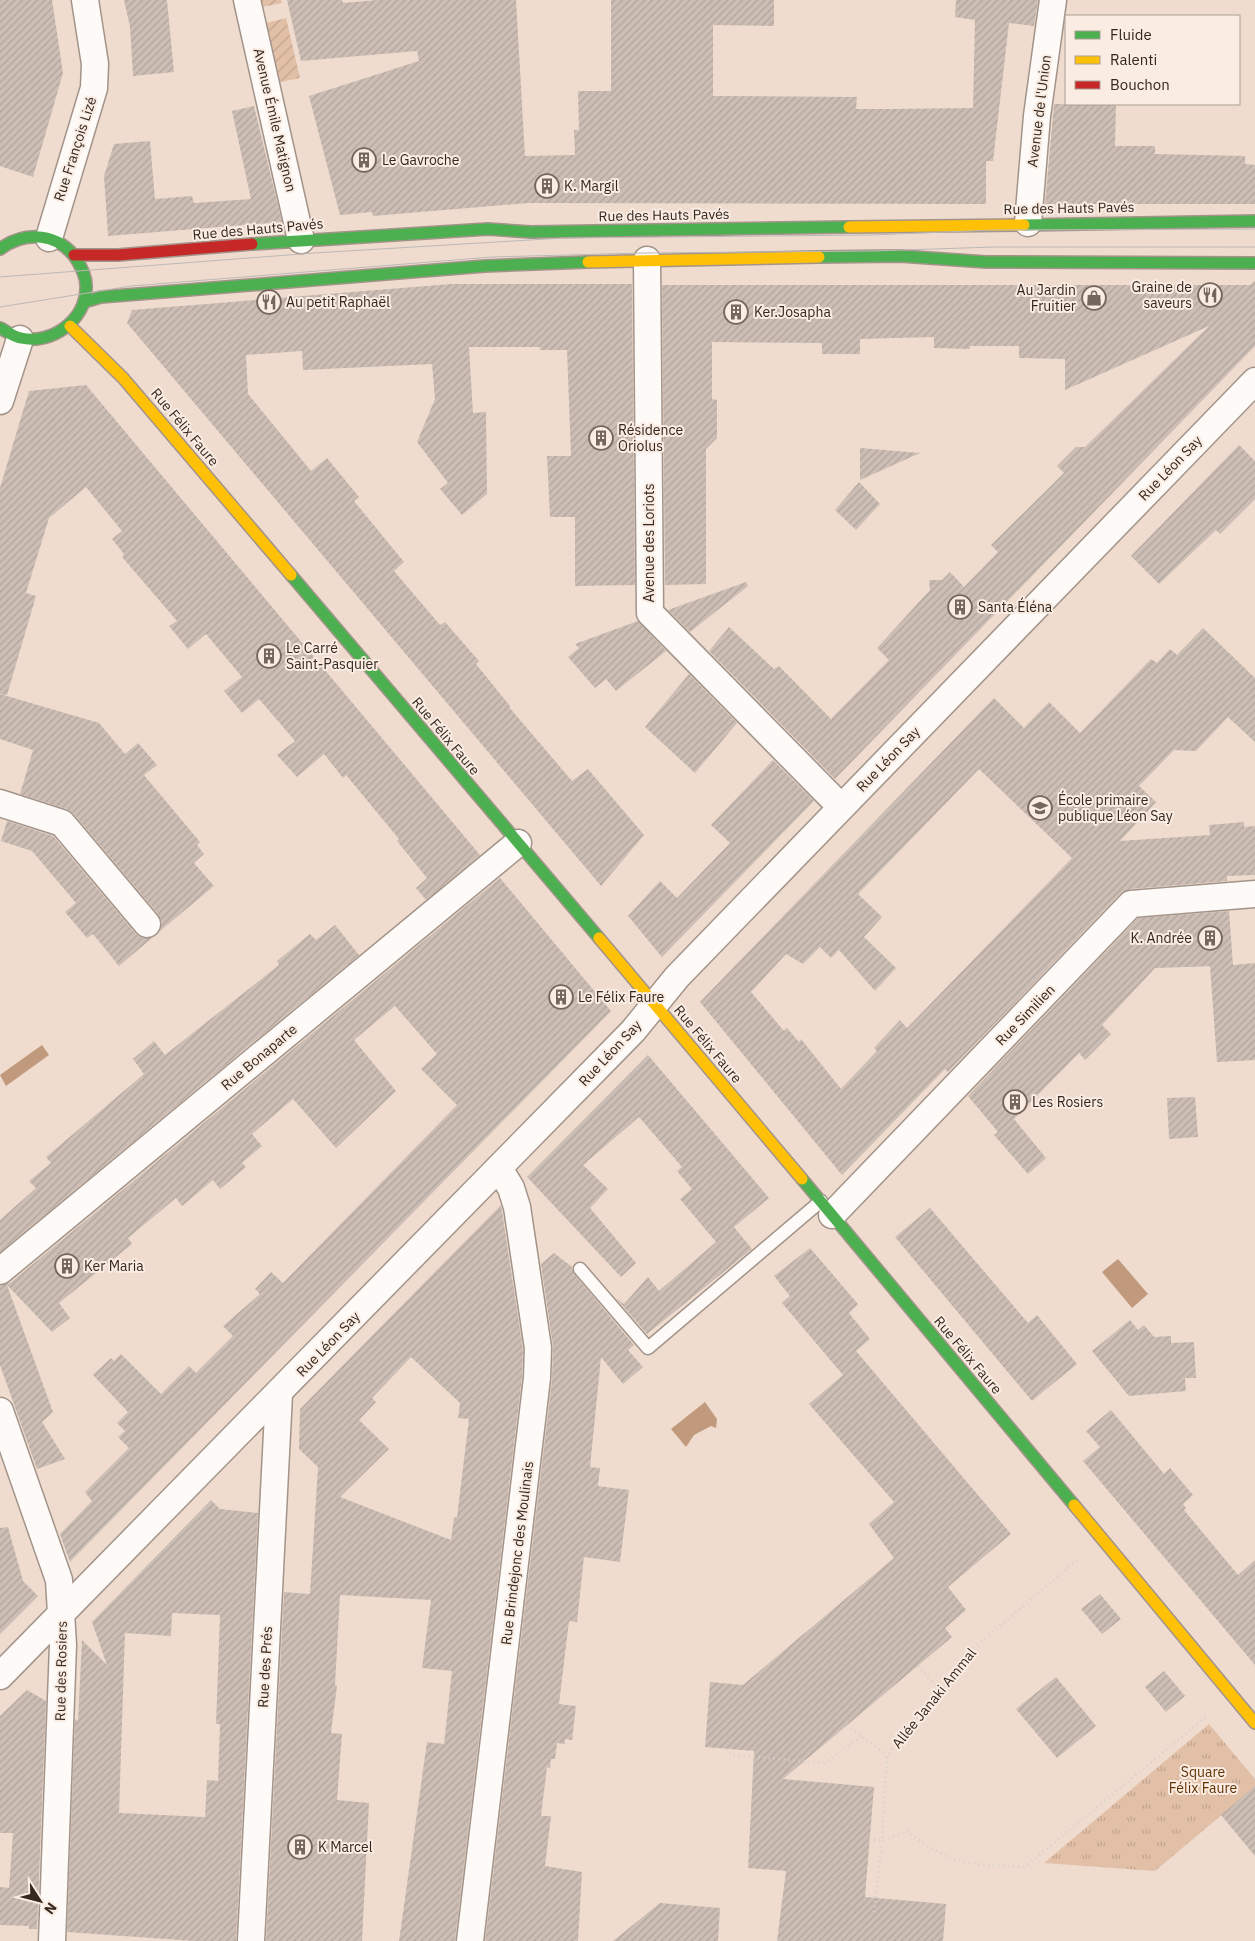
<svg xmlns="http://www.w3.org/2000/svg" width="1255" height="1941" viewBox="0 0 1255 1941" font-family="'IBM Plex Sans',sans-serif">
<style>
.park{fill:url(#park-tufts)}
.garden{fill:url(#garden-furrows)}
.water{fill:#c19a7d}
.building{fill:url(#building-hatch);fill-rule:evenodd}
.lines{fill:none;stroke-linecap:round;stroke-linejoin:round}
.lane-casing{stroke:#a3948a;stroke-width:15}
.street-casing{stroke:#a3948a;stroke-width:29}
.fast-casing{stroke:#a3948a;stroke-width:14}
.slow-casing{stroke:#a3948a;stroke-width:14}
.jam-casing{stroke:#a3948a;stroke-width:14}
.path{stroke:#d6d1cc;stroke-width:3;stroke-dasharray:1 4;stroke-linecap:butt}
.lane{stroke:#fdfaf8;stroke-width:12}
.street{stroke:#fdfaf8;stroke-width:26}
.fast{stroke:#4caf50;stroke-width:11}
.slow{stroke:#ffc107;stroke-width:11}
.jam{stroke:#c62828;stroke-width:11}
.tram{stroke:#bdb8b6;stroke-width:1}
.labels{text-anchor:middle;stroke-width:4;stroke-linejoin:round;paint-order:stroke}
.street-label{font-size:14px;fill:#33271e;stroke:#faece2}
.poi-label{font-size:14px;fill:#33271e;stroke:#faece2;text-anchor:start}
.park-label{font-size:14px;fill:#613305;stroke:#faece2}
</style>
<defs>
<pattern id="park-tufts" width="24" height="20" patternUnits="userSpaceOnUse" patternTransform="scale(1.25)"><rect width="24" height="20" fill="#e2bfa7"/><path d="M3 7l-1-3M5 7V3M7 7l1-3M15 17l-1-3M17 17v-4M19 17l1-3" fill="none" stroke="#c2a48f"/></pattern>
<pattern id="garden-furrows" width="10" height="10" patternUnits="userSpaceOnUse" patternTransform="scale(1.25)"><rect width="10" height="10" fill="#e2bfa7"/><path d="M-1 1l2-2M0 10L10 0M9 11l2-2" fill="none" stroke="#c2a48f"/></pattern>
<pattern id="building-hatch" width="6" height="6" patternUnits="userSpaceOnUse" patternTransform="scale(1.25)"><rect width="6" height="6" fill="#ccbeb4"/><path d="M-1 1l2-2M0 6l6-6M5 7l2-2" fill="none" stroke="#b0a39a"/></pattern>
</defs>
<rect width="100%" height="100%" fill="#efdccf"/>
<path class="park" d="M1209,1724L1255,1779V1787L1155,1871L1044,1863Z"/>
<g class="garden">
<path d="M260,0H281L282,3L262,7Z"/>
<path d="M286,18L300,78L280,82L266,23Z"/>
</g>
<g class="water">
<path d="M42,1045L49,1055L6,1086L0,1075Z"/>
<path d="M1118,1259L1148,1294L1132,1308L1102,1272Z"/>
<path d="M705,1402L717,1419L716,1428L711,1426L694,1435L686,1447L671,1429Z"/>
</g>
<g class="building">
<path d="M0,0H52L63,73L33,177L0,166Z"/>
<path d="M124,0H167L174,72L133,76L130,27Z"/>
<path d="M287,0H342L343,3L377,0H516L525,156L575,155L574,130H579L578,91H611V0H774V26L713,25V96L857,97L856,109H887L973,108L975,20L955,17L956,0H1038L1034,26L1009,23L993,161H986V204L529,203L373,216L372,212L340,215L309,96L419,61L417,51L301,61Z"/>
<path d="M1054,104H1116L1115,146H1155V154L1245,156V164L1255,165V204H1045Z"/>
<path d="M254,106L282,222L108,236L104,176L114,144L150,141L155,199L192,196L194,203L251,199L232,111Z"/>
<path d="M1255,281V346L835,779L709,651L729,627L774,669L779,666L831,719L889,660L877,648L930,590L929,580H942L950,572L964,587L998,552L991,545L1064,473L1057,466L1076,447H1085L1209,326L1065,390V359L1019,358V346H970V349L934,348V337L860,339V354H822V343L712,342V399L717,400V438L706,449V584L665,585L662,285H1250Z"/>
<path d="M451,284H632L635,585L575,586V517H550L547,456H571L567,350H540V347H469L473,413L486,412L487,494L462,515L440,489L448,483L417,442L435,399L432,364L303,370L302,351L246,355L248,394L311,471L327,458L359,497L354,501L404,562L394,571L440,625L445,622L479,661L476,664L510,706L509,707L572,781L588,769L644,835L601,886L127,323L132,310Z"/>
<path d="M86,385L480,855L426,900L416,888L427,878L397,841L399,839L346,775L343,778L324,754L297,777L277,755L295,741L259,699L242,713L224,691L242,677L206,634L188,649L169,626L177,621L122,557L124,554L112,539L122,531L86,487L49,518L26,593L36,596L7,695L0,694V488L29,391Z"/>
<path d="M1239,445L1255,461V499L1220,534L1216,530L1159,584L1131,556Z"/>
<path d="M860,448L920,453L860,480Z"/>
<path d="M859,482L880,504L856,530L835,510Z"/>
<path d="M746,582L748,586L690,632L668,610Z"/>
<path d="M638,621L666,651L616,691L606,679L595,688L568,657L579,648L575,644Z"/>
<path d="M1203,628L1255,678V742L1228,717L1196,751L1174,750L1139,786L1156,802L1120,841L1210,835L1209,825L1244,822V827L1255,826V875L1227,876V881L1130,889L1120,894L948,1072L945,1069L842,1175L700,1002L994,698L1024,728L1049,702L1080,733L1151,659L1157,663L1170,649L1177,655ZM979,769L1072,858L907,1028L900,1020L874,1048L877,1051L841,1089L801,1039L799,1042L787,1028L784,1031L751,992L786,954L803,964L820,947L831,958L839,950L875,991L896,968L864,937L882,917L858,894Z"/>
<path d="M689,674L737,723L695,773L645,727Z"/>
<path d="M0,694L99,723L125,754L138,743L157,765L144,775L200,842L197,845L204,854L194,863L214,886L160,931L162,922L158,914L73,813L67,809L20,794L33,750L0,739Z"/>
<path d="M773,760L814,801L662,957L628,916L660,881L677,898L730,843L711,825Z"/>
<path d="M7,821L53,836L136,934L142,938H152L119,966L93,934L87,938L65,912L76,903L32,851L1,841Z"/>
<path d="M500,878L611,1011L70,1562L60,1534L92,1501L85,1492L129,1448L118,1437L125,1431L117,1423L128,1412L93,1375L111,1358L114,1361L121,1354L161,1394L189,1366L196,1373L233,1336L223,1326L260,1294L255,1289L271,1272L283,1283L457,1105L421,1069L437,1054L395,1006L354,1040L396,1091L336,1148L293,1099L252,1134L262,1146L242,1163L246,1167L220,1189L213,1180L182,1206L176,1198L128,1238L132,1244L59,1303L70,1318L52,1332L7,1285L53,1412L42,1422L65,1459L37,1469L0,1365V1286L10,1283Z"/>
<path d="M1229,911L1233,965L1255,963V1060L1217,1062L1210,966H1217L1155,968L1102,1025L1111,1034L1085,1060L1079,1053L1014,1119L1046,1158L1028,1174L994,1135L998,1132L968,1096L1138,918Z"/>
<path d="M335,925L359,955L0,1252V1220L36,1188L29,1181L51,1163L46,1157L144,1074L133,1059L154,1041L165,1055L279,965L277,961L310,934L316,940Z"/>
<path d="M648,1055L769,1198L734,1227L752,1249L647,1334L616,1298L624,1304L648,1277L659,1291L716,1242L680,1199L692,1189L677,1171L682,1167L639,1117L583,1165L608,1189L590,1208L636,1263L621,1277L527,1177Z"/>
<path d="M1195,1097L1198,1137L1169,1139L1167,1098Z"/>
<path d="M501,1205L523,1349L522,1377L455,1941H399L427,1742L444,1744L452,1671L422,1668L431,1600L340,1595L335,1685L337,1686L331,1733L342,1734L337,1800L369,1803L362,1941H266L284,1592L310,1594L318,1467L299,1449L300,1409ZM411,1357L460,1403L458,1418L469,1419L457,1517L454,1518L451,1540L340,1497L389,1449L359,1420L376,1402L372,1398Z"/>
<path d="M930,1208L1028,1323L1037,1315L1077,1364L1032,1401L895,1237Z"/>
<path d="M810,1248L858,1304L849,1313L870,1339L856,1351L1011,1534L948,1587L966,1610L945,1628L952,1637L783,1779L874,1787L865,1897L946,1904L943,1941H777L786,1871L748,1868L754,1751L705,1747L710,1682L743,1685L894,1558L869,1524L894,1502L809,1404L843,1375L782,1303L790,1296L774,1276Z"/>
<path d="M554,1253L572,1267L574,1274L634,1345L628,1350L643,1367L623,1384L601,1357L590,1467L600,1468L598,1486L629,1490L620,1562L584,1557L577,1622L569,1621L559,1704L576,1706L572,1740L565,1739V1744L557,1743L555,1759H551L550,1768L547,1767L541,1816H551L545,1866L582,1872L578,1941H485L552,1380L553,1346L541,1264Z"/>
<path d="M1130,1320L1138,1330L1144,1325L1154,1337L1171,1336V1343L1194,1342L1196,1378H1185L1186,1391L1129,1396L1092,1351Z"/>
<path d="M1111,1410L1164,1474L1170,1468L1193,1495L1183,1504L1186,1508L1184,1510L1238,1575L1255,1560V1665L1083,1461L1100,1447L1086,1431Z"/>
<path d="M211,1500L220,1509L258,1513L236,1941H194L67,1932L75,1719L78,1721L82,1640L107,1665L92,1622ZM172,1613L220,1615L216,1724H220L218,1781L207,1780L205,1817L119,1813L125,1633L171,1636Z"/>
<path d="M8,1527L23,1581L38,1596L0,1634V1528Z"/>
<path d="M1100,1594L1121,1619L1102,1634L1081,1609Z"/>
<path d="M1164,1671L1185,1696L1166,1712L1145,1687Z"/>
<path d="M1056,1677L1096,1726L1057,1758L1016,1709Z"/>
<path d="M27,1690L46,1701L37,1929H29V1926L0,1925V1887L9,1888L13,1833H0V1716Z"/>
<path d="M1255,1786V1856L1221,1815Z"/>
<path d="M660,1903L720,1908L718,1941H613Z"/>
</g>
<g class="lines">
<g class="lane-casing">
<path id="lane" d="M580,1269L648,1348L821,1201"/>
</g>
<g class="street-casing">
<g id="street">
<path d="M247,0L301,240"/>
<path d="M1028,223L1037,116L1053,0"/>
<path d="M49,238L94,88L95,64L85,0"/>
<path d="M647,260L650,613L841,807"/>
<path d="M0,401L20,339"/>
<path d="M0,803L62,823L147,924"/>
<path d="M832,1215L1131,904L1255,894"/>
<path d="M0,1271L518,843"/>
<path d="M0,1411L59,1580L63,1645L52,1941"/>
<path d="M0,1676L633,1031L677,977L1255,381"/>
<path d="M251,1941L279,1394"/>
<path d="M470,1941L537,1378L538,1348L517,1207L511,1188L499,1168"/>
</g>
</g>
<g class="fast-casing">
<g id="fast">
<path d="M1024,225L1255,221"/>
<path d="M252,244L488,229L531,232L849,227"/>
<path d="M0,249C26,230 59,233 77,260C82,269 87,278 86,289C85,321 51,345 21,338C14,337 6,331 0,328"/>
<path d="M819,257L900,256L986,262L1255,263"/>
<path d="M84,302L101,297L485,266L588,262"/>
<path d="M291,575L599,938"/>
<path d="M802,1179L1074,1505"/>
</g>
</g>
<g class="slow-casing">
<g id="slow">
<path d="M849,227L1024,225"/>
<path d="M588,262L819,257"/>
<path d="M70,326L123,378L291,575"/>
<path d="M599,938L802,1179"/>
<path d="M1074,1505L1255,1723"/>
</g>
</g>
<g class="jam-casing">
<path id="jam" d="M74,255H118L252,244"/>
</g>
<g class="path">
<path d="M918,1666L939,1689"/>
<path d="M847,1725L887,1755"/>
<path d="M727,1749L731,1755L824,1763L863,1736"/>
<path d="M869,1839L882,1841L907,1831C949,1865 973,1865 1025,1867L1208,1715"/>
<path d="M874,1912L882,1841L887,1755L968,1653L1079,1559"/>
</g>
<use href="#lane" class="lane"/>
<use href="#street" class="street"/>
<use href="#fast" class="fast"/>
<use href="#slow" class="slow"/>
<use href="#jam" class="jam"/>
<g class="tram">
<path d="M0,277L314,253L563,238L871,235L994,230L1255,229"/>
<path d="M0,307L131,286L492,257L642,253L872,251L994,247H1255"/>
</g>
</g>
<defs>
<g id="building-ring" transform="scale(1.25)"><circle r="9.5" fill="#faece2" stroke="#75665c" stroke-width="1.5"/><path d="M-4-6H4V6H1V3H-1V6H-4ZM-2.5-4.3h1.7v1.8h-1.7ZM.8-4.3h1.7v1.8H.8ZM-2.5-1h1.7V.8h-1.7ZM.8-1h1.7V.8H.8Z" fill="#75665c"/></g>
<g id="restaurant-ring" transform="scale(1.25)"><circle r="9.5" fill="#faece2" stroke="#75665c" stroke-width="1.5"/><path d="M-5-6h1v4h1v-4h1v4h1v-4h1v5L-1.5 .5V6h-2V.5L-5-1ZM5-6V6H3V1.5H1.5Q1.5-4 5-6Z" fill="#75665c"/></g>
<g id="shop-ring" transform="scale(1.25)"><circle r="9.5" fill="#faece2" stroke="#75665c" stroke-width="1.5"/><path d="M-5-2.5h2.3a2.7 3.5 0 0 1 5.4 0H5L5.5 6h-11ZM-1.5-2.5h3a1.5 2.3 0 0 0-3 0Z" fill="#75665c"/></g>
<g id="school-ring" transform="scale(1.25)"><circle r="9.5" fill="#faece2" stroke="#75665c" stroke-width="1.5"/><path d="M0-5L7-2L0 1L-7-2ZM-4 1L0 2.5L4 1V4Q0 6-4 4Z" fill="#75665c"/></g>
</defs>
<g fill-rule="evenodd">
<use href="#building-ring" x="364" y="160"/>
<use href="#building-ring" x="547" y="186"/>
<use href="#restaurant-ring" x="1210" y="295"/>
<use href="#shop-ring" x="1094" y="298"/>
<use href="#restaurant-ring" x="269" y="302"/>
<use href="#building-ring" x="736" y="312"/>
<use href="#building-ring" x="601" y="438"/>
<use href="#building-ring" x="960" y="607"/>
<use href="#building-ring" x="269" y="656"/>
<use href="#school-ring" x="1040" y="808"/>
<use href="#building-ring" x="1210" y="938"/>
<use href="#building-ring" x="561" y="997"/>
<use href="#building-ring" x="1015" y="1102"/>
<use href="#building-ring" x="67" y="1266"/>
<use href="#building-ring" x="300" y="1847"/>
</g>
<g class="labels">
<g class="street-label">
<text transform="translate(1039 111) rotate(-83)" y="5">Avenue de l'Union</text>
<text transform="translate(275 120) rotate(77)" y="5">Avenue Émile Matignon</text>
<text transform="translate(75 149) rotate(-72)" y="5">Rue François Lizé</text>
<text transform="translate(1069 208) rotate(-1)" y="5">Rue des Hauts Pavés</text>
<text transform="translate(664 215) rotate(-1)" y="5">Rue des Hauts Pavés</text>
<text transform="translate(258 229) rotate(-5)" y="5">Rue des Hauts Pavés</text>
<text transform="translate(185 427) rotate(50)" y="5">Rue Félix Faure</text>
<text transform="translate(1170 468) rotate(-46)" y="5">Rue Léon Say</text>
<text transform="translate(649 543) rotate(-90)" y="5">Avenue des Loriots</text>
<text transform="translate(446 736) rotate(50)" y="5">Rue Félix Faure</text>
<text transform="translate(888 759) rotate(-46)" y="5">Rue Léon Say</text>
<text transform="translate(1025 1015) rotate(-46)" y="5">Rue Similien</text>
<text transform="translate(708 1044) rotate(50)" y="5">Rue Félix Faure</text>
<text transform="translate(610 1053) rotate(-47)" y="5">Rue Léon Say</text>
<text transform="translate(259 1057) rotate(-40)" y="5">Rue Bonaparte</text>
<text transform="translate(328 1344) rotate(-46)" y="5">Rue Léon Say</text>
<text transform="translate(968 1355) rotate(50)" y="5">Rue Félix Faure</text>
<text transform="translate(517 1553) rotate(-83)" y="5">Rue Brindejonc des Moulinais</text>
<text transform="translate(265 1667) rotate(-87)" y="5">Rue des Prés</text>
<text transform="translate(61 1671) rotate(-89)" y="5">Rue des Rosiers</text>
<text transform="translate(934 1698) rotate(-51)" y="5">Allée Janaki Ammal</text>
</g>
<g class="poi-label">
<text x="382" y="165">Le Gavroche</text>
<text x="564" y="191">K. Margil</text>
<text x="1192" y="292" text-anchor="end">Graine de<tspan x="1192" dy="16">saveurs</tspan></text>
<text x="1076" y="295" text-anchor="end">Au Jardin<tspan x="1076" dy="16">Fruitier</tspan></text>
<text x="286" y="307">Au petit Raphaël</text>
<text x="754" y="317">Ker.Josapha</text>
<text x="618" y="435">Résidence<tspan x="618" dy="16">Oriolus</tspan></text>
<text x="978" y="612">Santa Éléna</text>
<text x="286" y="653">Le Carré<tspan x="286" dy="16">Saint-Pasquier</tspan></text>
<text x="1058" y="805">École primaire<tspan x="1058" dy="16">publique Léon Say</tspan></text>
<text x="1192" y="943" text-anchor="end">K. Andrée</text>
<text x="578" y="1002">Le Félix Faure</text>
<text x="1032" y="1107">Les Rosiers</text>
<text x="84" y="1271">Ker Maria</text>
<text x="318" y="1852">K Marcel</text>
</g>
<g class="park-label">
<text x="1203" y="1777">Square<tspan x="1203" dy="16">Félix Faure</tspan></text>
</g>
</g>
<rect x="1065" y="15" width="175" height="90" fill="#faece2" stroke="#aa9d94"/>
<rect x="1075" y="31" width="25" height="8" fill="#4caf50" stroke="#aa9d94"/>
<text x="1110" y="40" font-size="15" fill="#33271e">Fluide</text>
<rect x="1075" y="56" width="25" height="8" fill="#ffc107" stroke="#aa9d94"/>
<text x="1110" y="65" font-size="15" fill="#33271e">Ralenti</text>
<rect x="1075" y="81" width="25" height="8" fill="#c62828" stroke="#aa9d94"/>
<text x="1110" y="90" font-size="15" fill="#33271e">Bouchon</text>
<g transform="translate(40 1901) rotate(126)" stroke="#faece2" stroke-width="4" paint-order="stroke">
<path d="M0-4L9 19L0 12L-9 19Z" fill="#33271e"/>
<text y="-8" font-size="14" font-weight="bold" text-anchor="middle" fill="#33271e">N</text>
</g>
</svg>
